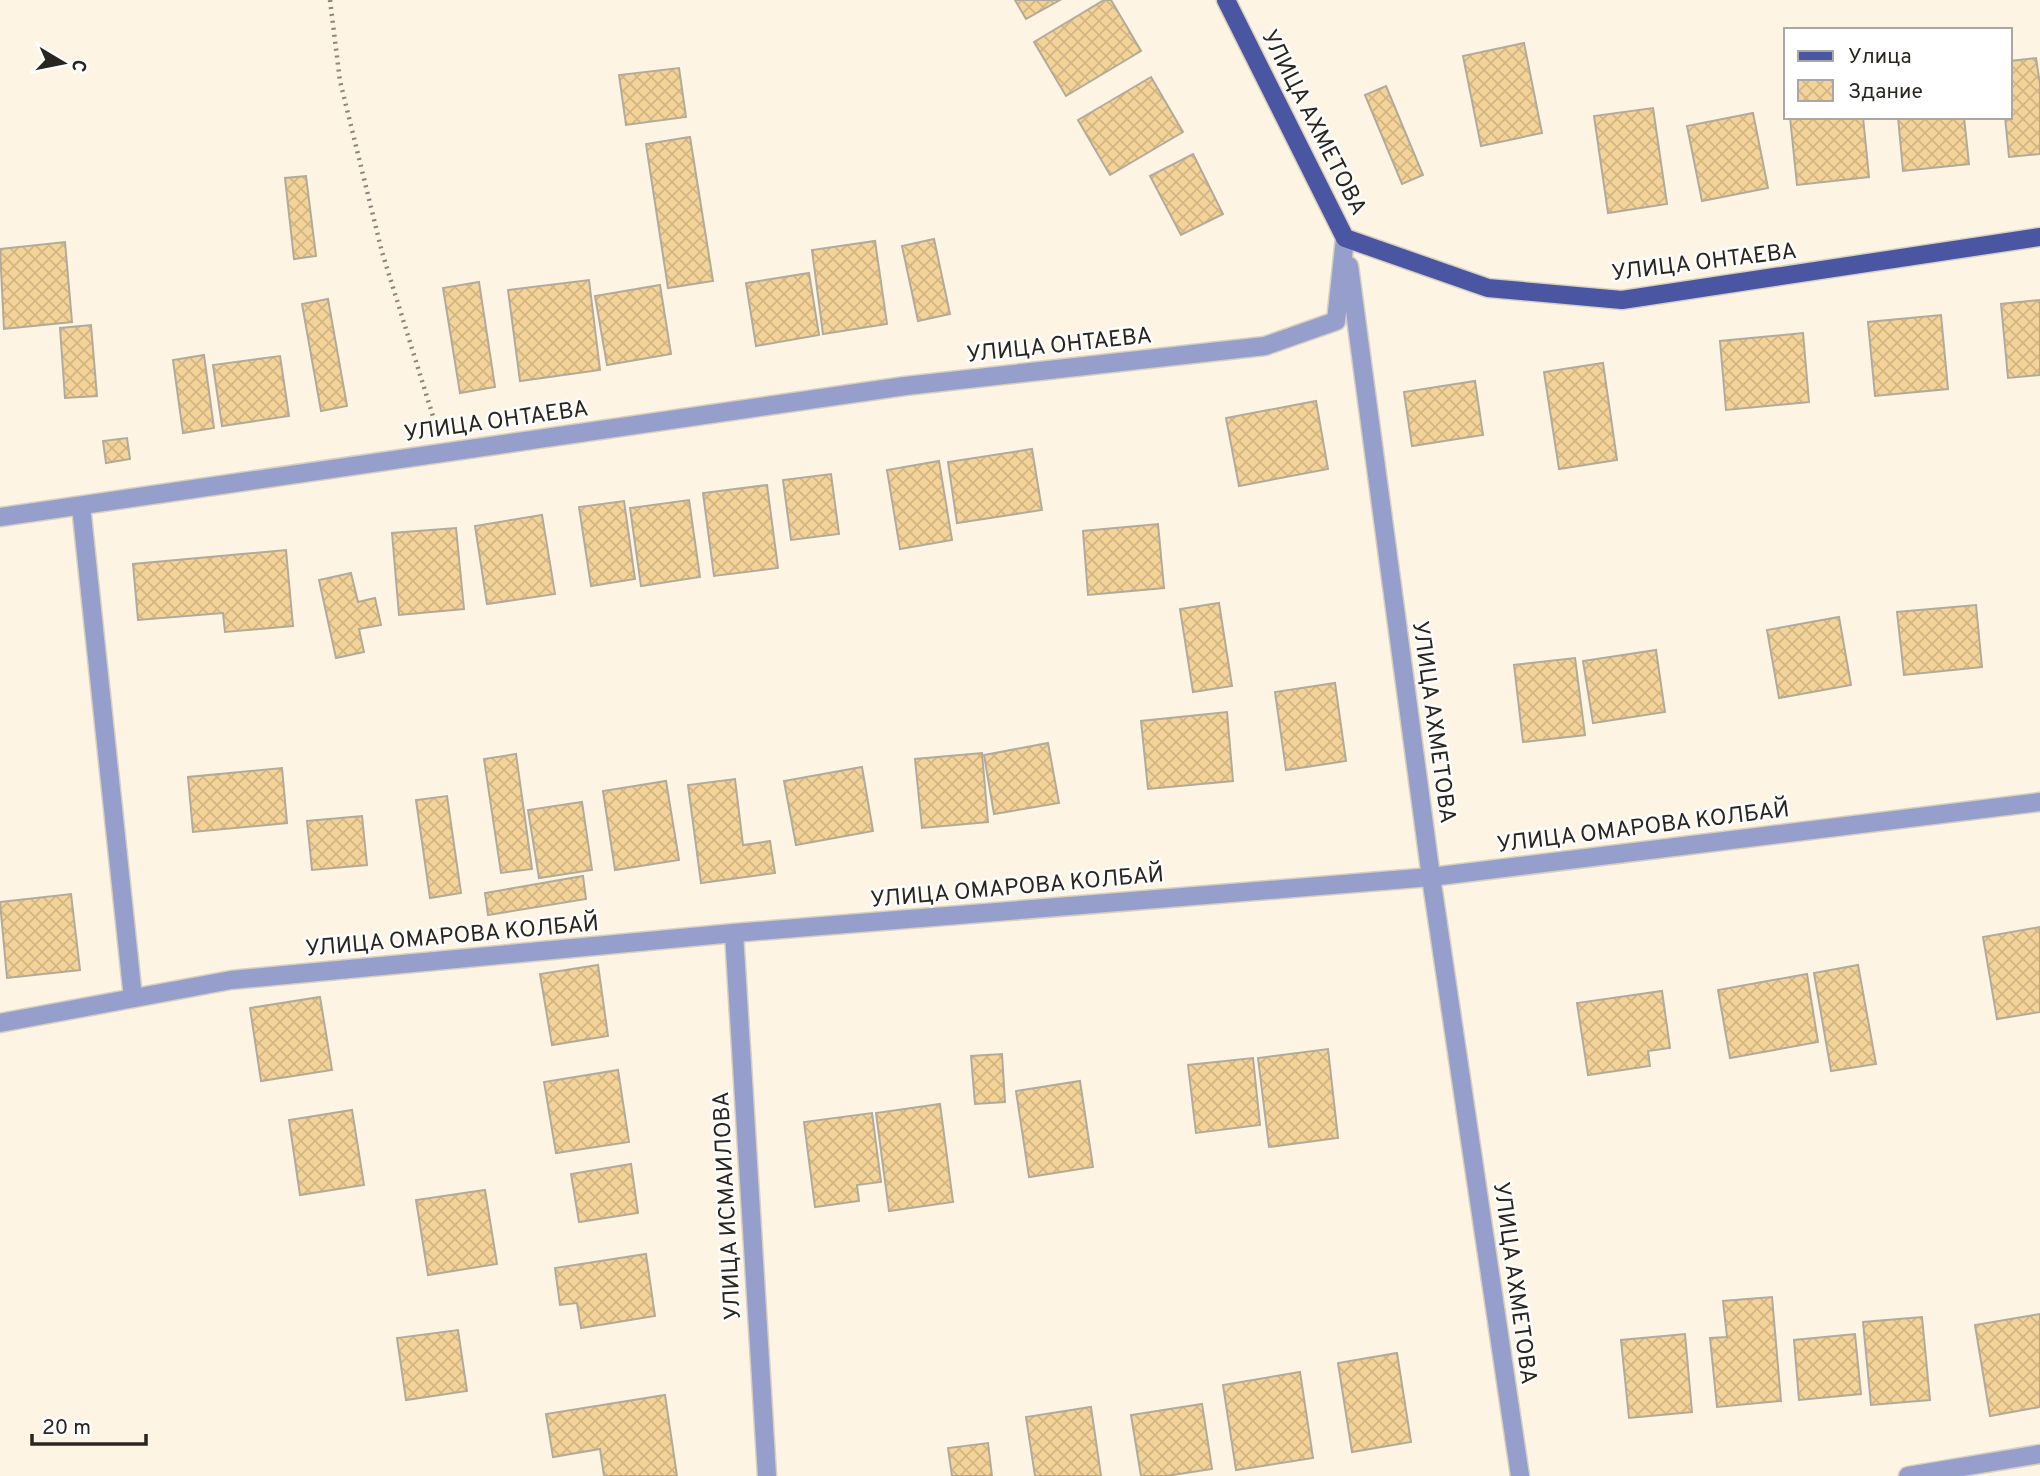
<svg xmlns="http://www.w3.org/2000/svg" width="2040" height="1476" viewBox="0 0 2040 1476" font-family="Overpass,sans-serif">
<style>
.building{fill:url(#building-cross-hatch);stroke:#b2aa9b;stroke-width:2}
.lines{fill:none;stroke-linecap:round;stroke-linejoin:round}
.minor-casing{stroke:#d7cfc1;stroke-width:21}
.major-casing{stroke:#d7cfc1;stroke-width:21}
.path{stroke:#8c867c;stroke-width:4.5;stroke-dasharray:2 5;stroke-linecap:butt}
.minor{stroke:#969fcb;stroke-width:18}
.major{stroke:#4b56a2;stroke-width:18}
.labels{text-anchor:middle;stroke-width:5;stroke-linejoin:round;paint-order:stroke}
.street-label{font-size:23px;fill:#292620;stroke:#fff}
</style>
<defs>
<pattern id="building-cross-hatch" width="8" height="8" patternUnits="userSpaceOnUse" patternTransform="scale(1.75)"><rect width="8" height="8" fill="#f4d398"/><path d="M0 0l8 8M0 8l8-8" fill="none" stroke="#d1b583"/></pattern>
</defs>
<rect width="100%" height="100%" fill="#fdf4e4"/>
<g class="building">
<path d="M1015,0H1060L1026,19Z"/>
<path d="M1104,0H1111L1141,51L1066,96L1034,42Z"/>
<path d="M1524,43L1542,133L1481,146L1463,56Z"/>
<path d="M2036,58L2040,84V154L2009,157L2005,117H2010V61Z"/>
<path d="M679,68L686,117L626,125L619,75Z"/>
<path d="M1151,77L1183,132L1110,175L1078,120Z"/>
<path d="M1386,86L1423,175L1402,184L1365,95Z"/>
<path d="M1653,108L1667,204L1608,213L1594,116Z"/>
<path d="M1753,113L1768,188L1702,201L1687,126Z"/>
<path d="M1790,117H1863L1869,177L1797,185Z"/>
<path d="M1898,117H1964L1969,164L1903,171Z"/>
<path d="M690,137L713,281L668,288L646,144Z"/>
<path d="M1193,154L1223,214L1181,235L1150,176Z"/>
<path d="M306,176L316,256L294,259L285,178Z"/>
<path d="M934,239L950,314L918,321L902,246Z"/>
<path d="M875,241L887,324L823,334L812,250Z"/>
<path d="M65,242L72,322L4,329L0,249Z"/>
<path d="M809,273L819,335L756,346L746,283Z"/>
<path d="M589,280L600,370L520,381L508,290Z"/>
<path d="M479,282L495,387L460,393L443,288Z"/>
<path d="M660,285L671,354L607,365L595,296Z"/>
<path d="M328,299L347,406L321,411L302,304Z"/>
<path d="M2040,300V375L2008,378L2001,304Z"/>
<path d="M1941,315L1948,389L1875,396L1868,322Z"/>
<path d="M91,325L97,396L65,398L60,328Z"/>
<path d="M1803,333L1809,402L1726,410L1720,341Z"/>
<path d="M204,355L214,428L183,433L173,360Z"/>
<path d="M280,356L289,416L222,426L213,365Z"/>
<path d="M1603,363L1617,460L1559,469L1544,372Z"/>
<path d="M1475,381L1483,435L1412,446L1404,392Z"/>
<path d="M1316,401L1328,469L1239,486L1226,418Z"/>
<path d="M127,438L130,459L106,463L103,441Z"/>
<path d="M1032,449L1042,510L957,523L948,462Z"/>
<path d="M939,461L952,540L900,549L887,470Z"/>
<path d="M831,474L839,534L791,540L783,480Z"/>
<path d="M767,485L778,568L714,576L703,493Z"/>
<path d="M689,500L700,577L641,586L630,508Z"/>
<path d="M624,501L635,579L591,586L579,507Z"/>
<path d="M542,515L555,594L487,604L475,526Z"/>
<path d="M1158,524L1164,588L1088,595L1083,531Z"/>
<path d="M456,528L464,609L399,615L392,533Z"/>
<path d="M286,550L293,626L225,632L223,613L138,620L133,564Z"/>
<path d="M351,573L358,602L375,598L381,625L359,629L364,652L336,658L319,580Z"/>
<path d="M1219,603L1232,686L1193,692L1180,609Z"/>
<path d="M1976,605L1982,667L1904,675L1897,612Z"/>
<path d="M1839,617L1851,685L1779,698L1767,630Z"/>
<path d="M1656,650L1665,712L1593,723L1583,661Z"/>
<path d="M1575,658L1585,735L1523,742L1514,665Z"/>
<path d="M1335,683L1346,761L1286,770L1275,692Z"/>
<path d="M1227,712L1233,781L1148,789L1141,721Z"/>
<path d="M1048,743L1059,803L994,814L984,755Z"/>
<path d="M982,753L988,822L922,828L915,759Z"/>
<path d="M516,754L532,869L501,873L484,759Z"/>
<path d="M862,767L873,831L796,845L784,781Z"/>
<path d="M282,768L287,823L193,832L188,777Z"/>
<path d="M735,779L743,845L770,841L775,873L701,883L688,785Z"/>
<path d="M666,781L679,860L615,870L603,791Z"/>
<path d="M447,796L461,893L430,898L416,800Z"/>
<path d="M582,802L592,870L539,878L528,810Z"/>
<path d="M362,816L367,865L312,870L307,821Z"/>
<path d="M583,876L586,899L488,915L485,893Z"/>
<path d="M71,894L80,970L7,978L0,902Z"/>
<path d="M2040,927V1012L1997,1019L1983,937Z"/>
<path d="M598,965L608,1036L552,1045L540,974Z"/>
<path d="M1858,965L1876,1064L1831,1071L1814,973Z"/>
<path d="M1807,974L1818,1042L1730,1058L1718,990Z"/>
<path d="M1662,991L1670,1048L1648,1051L1650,1066L1588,1075L1577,1003Z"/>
<path d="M320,997L332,1070L261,1081L250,1008Z"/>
<path d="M1328,1049L1338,1138L1269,1147L1258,1058Z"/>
<path d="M1002,1054L1005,1102L975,1104L971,1056Z"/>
<path d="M1253,1058L1260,1125L1196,1133L1188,1065Z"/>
<path d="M618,1070L629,1142L556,1153L544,1082Z"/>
<path d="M1080,1081L1093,1167L1029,1177L1016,1091Z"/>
<path d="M940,1104L953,1202L889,1211L876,1113Z"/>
<path d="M352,1110L364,1185L300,1195L289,1120Z"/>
<path d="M872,1113L881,1182L857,1185L859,1201L815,1207L804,1122Z"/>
<path d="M631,1164L638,1213L579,1222L571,1174Z"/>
<path d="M485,1190L497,1264L428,1275L416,1200Z"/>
<path d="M646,1254L655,1316L581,1328L577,1303L560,1305L555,1268Z"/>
<path d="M1772,1297L1781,1401L1717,1407L1710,1338L1727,1337L1723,1301Z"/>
<path d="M2040,1314V1407L1990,1416L1975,1325Z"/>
<path d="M1922,1317L1930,1400L1871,1405L1863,1322Z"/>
<path d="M458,1330L467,1391L406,1400L397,1338Z"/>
<path d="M1685,1334L1692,1412L1629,1418L1621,1340Z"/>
<path d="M1855,1334L1861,1394L1799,1400L1794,1340Z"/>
<path d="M1397,1353L1411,1442L1352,1452L1338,1363Z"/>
<path d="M1300,1372L1313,1458L1236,1470L1223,1385Z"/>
<path d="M665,1395L677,1476H604L600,1449L553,1457L546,1414Z"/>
<path d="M1202,1404L1212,1469L1166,1476H1141L1131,1415Z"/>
<path d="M1091,1407L1101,1476H1035L1026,1417Z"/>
<path d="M988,1443L992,1476H952L948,1448Z"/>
</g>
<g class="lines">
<g class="minor-casing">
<g id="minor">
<path d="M1349,266L1431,877L1520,1476"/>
<path d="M81,506L133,998"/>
<path d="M0,517L905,386L1265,346L1336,321L1345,238"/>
<path d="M734,933L767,1476"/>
<path d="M0,1023L231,980L734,933L1431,877L2040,802"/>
<path d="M1908,1476L2040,1454"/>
</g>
</g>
<g class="major-casing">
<path id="major" d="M1226,0L1345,238L1488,288L1622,300L2040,237"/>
</g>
<path class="path" d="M330,0L340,81L382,252L436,426"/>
<use href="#minor" class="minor"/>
<use href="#major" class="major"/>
</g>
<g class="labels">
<g class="street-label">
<text transform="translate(1315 122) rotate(63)" y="8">УЛИЦА АХМЕТОВА</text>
<text transform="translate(1704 261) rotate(-7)" y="8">УЛИЦА ОНТАЕВА</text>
<text transform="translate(1059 344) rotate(-6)" y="8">УЛИЦА ОНТАЕВА</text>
<text transform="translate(496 420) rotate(-8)" y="8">УЛИЦА ОНТАЕВА</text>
<text transform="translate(1435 722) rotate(82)" y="8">УЛИЦА АХМЕТОВА</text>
<text transform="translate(1643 826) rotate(-7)" y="8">УЛИЦА ОМАРОВА КОЛБАЙ</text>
<text transform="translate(1017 886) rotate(-5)" y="8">УЛИЦА ОМАРОВА КОЛБАЙ</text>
<text transform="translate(452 935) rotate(-5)" y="8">УЛИЦА ОМАРОВА КОЛБАЙ</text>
<text transform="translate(726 1206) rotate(-93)" y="8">УЛИЦА ИСМАИЛОВА</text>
<text transform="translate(1516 1283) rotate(82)" y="8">УЛИЦА АХМЕТОВА</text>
</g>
</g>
<rect x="1784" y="28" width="228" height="91" fill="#ffffff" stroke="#a9a8a6" stroke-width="2"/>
<rect x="1798" y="51" width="35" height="10" fill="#4b56a2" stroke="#a9a8a6" stroke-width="2"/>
<text x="1848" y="63" font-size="21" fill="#292620">Улица</text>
<rect x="1798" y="80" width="35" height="21" fill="url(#building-cross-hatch)" stroke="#a9a8a6" stroke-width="2"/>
<text x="1848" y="98" font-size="21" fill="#292620">Здание</text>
<g transform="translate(63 63) rotate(100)" stroke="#ffffff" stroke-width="5" paint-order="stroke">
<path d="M0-5L12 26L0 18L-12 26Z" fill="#292620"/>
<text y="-10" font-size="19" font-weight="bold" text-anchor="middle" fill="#292620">С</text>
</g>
<path d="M32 1434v10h114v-10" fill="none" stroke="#292620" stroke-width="3.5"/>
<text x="42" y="1434" font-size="21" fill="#292620" stroke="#ffffff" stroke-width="5" paint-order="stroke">20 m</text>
</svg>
